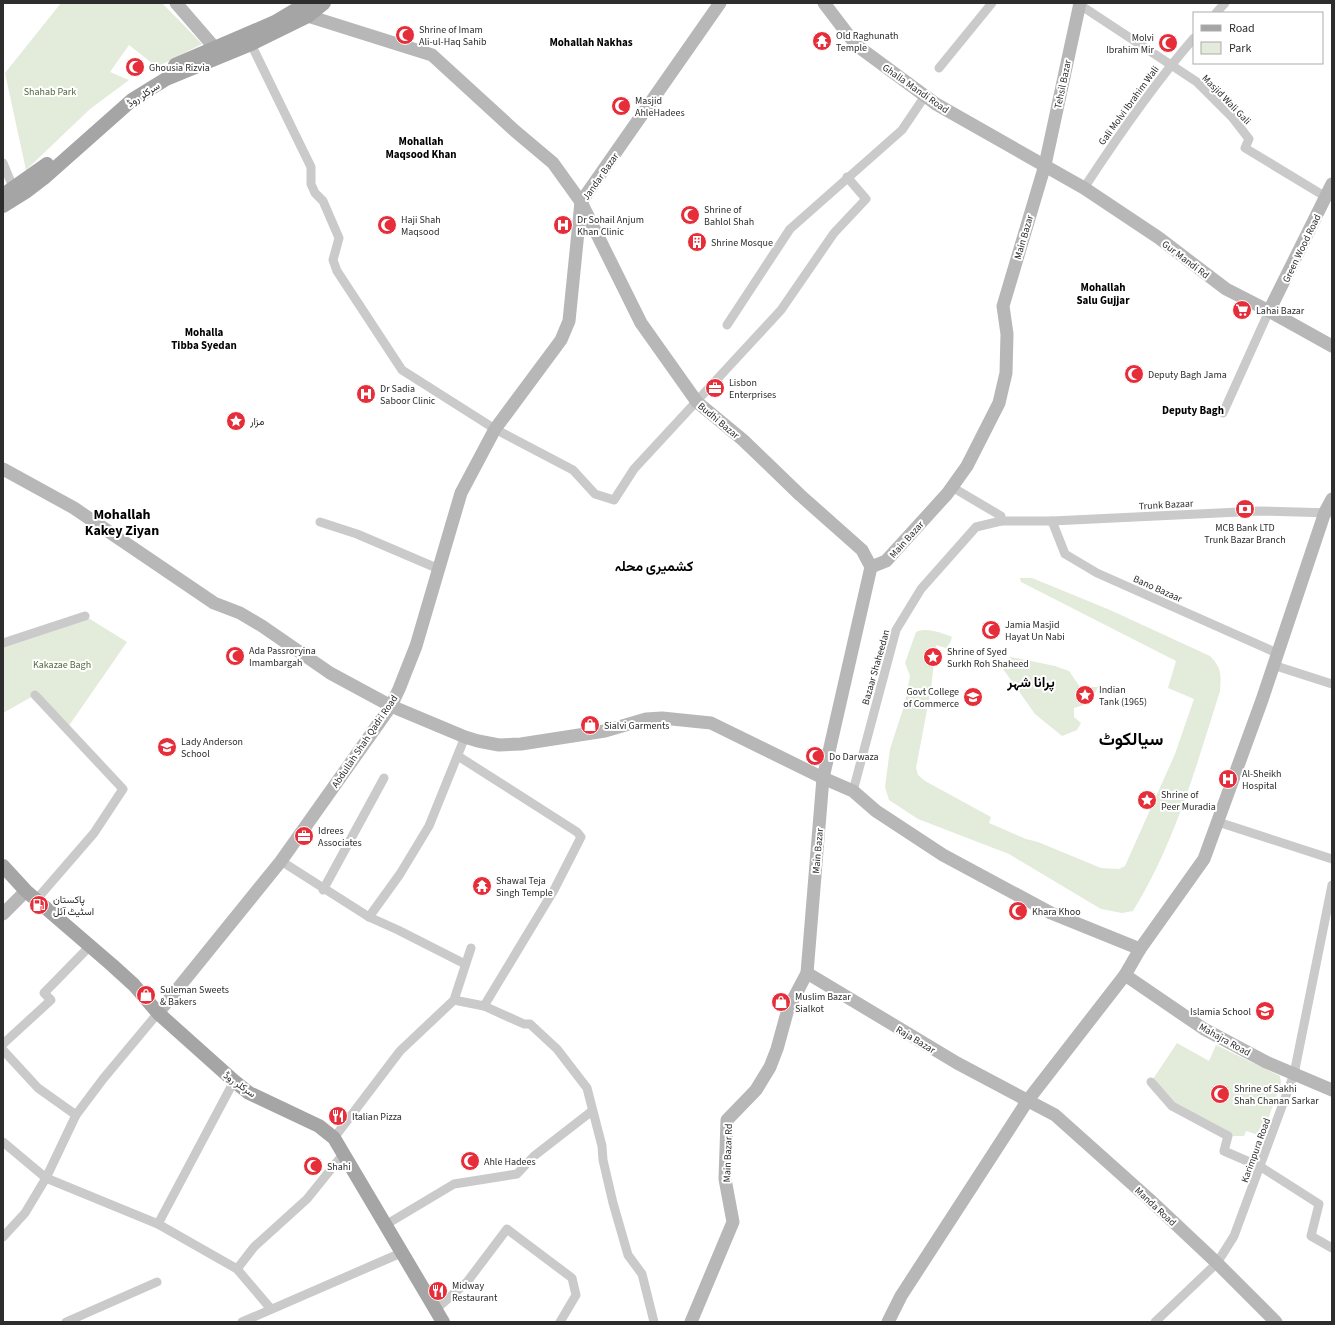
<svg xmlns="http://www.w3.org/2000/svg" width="1335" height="1325" viewBox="0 0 1335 1325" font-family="'Source Sans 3',Vazirmatn,sans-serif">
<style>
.green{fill:#e3ebda}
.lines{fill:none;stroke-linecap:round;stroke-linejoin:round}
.street{stroke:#cacaca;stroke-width:9}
.secondary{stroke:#b7b7b7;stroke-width:13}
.primary{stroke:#a5a5a5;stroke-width:14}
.labels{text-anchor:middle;stroke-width:4;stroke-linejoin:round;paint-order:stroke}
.poi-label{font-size:10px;fill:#2d2d2d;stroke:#fff;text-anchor:start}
.street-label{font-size:10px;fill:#2d2d2d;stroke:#fff}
.park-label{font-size:10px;fill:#50683a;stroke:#fff}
.neighbourhood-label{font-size:11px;font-weight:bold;fill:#000;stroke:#fff}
.district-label{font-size:14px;font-weight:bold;fill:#000;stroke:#fff}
.town-label{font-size:18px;font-weight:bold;fill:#000;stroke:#fff}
</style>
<rect width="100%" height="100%" fill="#fff"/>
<g class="green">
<path d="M61,3H162L202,44L157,67L129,45L110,72L129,80L90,109L26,170L5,73Z"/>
<path d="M1020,578H1032L1110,610L1210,656C1222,668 1221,675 1220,691C1196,767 1175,843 1133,911L1122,913L1101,909L1009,854L918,819L889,800L885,787L890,749L905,703L910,676L905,663L916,632C927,627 941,633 952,637L950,643L946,648L936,645L931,689L916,768L918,775L925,781L991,817L989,823L1026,839L1038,842L1101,868L1119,869L1125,866L1175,754L1194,699L1168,688L1176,661L1021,582Z"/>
<path d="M85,616L127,642L68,727L35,695L3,713V640Z"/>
<path d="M1011,657L1055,666L1069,671L1080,687H1098L1090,703L1074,708V717L1081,723L1077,730L1062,736L1035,714L1003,669L1008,658Z"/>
<path d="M1177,1043L1209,1061L1216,1045L1280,1076L1281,1083L1262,1136L1246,1131L1244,1136H1228L1172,1106L1151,1082Z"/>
</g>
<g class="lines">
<g class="street">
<path d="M1077,3L1197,82L1232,117L1249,139L1245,148L1326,197"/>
<path d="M1216,13L1225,3"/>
<path d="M251,44L311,167V184L315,193L323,201L339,238L333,260L337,271L402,370L495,429L573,470L595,494L614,500L634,469L781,310L834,233L866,199L847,177"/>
<path d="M939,68L992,3"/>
<path d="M3,163L15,192"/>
<path d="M1084,188C1118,136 1153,85 1194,38"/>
<path d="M727,325L790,229L902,130L925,96"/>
<path d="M1223,413L1269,311"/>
<path d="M952,487L1001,516V521"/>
<path d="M1052,521L1065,554L1097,573L1277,653"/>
<path d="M320,522L357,534L439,569"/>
<path d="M3,643L85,616"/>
<path d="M1273,665L1332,684"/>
<path d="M35,695L123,789L94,833L36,900"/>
<path d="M458,756L577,832L581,837L554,890L484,1006"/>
<path d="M853,791L896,630L921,589L976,527L1001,521H1052L1260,511L1332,513"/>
<path d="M1218,822L1332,859"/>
<path d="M281,861L369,917L398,930L465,964"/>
<path d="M323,890L384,778"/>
<path d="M369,917L400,874L429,826L465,737"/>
<path d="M454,1000L484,1006L524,1024H530L557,1049L587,1088L602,1146L603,1160L613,1203L628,1255L642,1274L654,1322"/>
<path d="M3,1044L51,1000L44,993L91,945"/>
<path d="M3,1050L38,1088L76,1115"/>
<path d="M1151,1082L1172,1106L1228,1136L1224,1151L1261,1167L1319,1204L1311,1236L1332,1248"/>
<path d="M334,1138L400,1051L454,1000L471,948"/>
<path d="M3,1142L46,1178L158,1224L237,1269L271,1309"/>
<path d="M158,1224L234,1081"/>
<path d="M387,1224L454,1184L517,1174L534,1156L592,1111"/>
<path d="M3,1237L25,1213L46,1178L76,1115L103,1079L158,1013"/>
<path d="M237,1269L254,1247L307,1199L344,1153"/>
<path d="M436,1309L467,1282L507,1229L572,1278L576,1295L560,1322"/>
<path d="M66,1322L157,1282"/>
<path d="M242,1322L401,1253"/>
<path d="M1155,1322L1217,1263L1234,1236L1294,1074L1332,885"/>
</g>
<g class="secondary">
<path d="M176,3L221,55"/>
<path d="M824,3L856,45L936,104L1084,188L1159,238L1226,289L1269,311L1332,346"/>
<path d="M308,16L432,55L515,131L553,163L581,202L641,323L697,402L743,440L800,495L862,550L871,567"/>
<path d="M1269,311L1332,184"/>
<path d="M3,469L74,508L214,603L240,613L262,626L330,673L391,706L465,737L478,741L499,745L521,744L605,731L646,719L662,718L711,723L823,778L853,791L876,811L943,855L1051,913L1140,949"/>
<path d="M871,567L886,561L947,494L967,466L999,403L1006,373L1007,334L1003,306L1045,165L1080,3"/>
<path d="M3,914L26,891"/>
<path d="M807,973L957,1063L1055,1115L1149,1199L1217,1263L1276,1322"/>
<path d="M1125,975L1204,1029L1266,1062L1332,1090"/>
<path d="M158,1013L281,861L391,706L399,689L416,646L461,493L495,429L561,340L569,321L581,202L720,3"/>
<path d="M691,1322L733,1222L725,1179L727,1120L756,1090L770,1067L777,1049L788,1009L807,973L823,778L871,567"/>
<path d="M888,1322L901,1296L1028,1100L1125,975L1140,949L1204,859L1262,700L1325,512L1332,499"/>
</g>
<g class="primary">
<path d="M175,65L275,22L307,3"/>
<path d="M3,195L47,164"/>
<path d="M3,206L27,191L44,178L132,100L166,79L251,44L308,16L324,3"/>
<path d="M3,866L26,891L112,965L134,985L158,1013L234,1081L249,1093L319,1126L334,1138L443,1322"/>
</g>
</g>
<defs>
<g id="mosque-disc" transform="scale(1)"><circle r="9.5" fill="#e62d3a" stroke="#fff"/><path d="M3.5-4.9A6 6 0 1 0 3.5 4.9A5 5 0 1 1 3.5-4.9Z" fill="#fff"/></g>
<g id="temple-disc" transform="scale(1)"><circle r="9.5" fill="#e62d3a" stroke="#fff"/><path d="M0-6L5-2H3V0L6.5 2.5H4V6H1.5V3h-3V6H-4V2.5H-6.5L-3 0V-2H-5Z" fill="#fff"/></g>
<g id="hospital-disc" transform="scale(1)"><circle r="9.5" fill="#e62d3a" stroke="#fff"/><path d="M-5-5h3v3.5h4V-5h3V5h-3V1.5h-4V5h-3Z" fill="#fff"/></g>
<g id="building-disc" transform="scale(1)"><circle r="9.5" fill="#e62d3a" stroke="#fff"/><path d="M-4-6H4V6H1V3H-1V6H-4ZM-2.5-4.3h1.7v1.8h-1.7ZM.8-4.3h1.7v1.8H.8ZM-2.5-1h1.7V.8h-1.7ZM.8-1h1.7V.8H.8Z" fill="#fff"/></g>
<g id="supermarket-disc" transform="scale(1)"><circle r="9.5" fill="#e62d3a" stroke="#fff"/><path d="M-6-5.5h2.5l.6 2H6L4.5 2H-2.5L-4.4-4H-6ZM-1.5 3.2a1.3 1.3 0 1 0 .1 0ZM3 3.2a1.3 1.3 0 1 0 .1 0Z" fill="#fff"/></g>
<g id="office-disc" transform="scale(1)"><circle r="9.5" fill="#e62d3a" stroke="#fff"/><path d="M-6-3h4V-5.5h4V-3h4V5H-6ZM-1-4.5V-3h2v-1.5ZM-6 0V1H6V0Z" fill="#fff"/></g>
<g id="sight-disc" transform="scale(1)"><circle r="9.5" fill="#e62d3a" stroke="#fff"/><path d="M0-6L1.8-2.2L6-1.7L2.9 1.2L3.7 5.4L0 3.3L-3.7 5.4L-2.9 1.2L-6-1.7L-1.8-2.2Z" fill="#fff"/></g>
<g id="bank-disc" transform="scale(1)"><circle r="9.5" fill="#e62d3a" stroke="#fff"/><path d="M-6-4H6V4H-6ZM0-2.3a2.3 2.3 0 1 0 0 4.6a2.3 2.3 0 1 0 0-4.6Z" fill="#fff"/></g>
<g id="university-disc" transform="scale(1)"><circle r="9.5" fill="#e62d3a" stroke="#fff"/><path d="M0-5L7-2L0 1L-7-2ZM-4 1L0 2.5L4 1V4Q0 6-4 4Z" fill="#fff"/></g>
<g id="shop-disc" transform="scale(1)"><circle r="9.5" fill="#e62d3a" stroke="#fff"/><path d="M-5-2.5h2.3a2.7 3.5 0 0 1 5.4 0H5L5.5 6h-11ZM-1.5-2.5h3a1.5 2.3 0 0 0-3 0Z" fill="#fff"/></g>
<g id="school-disc" transform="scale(1)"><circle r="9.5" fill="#e62d3a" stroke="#fff"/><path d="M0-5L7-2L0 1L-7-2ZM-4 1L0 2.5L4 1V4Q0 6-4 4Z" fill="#fff"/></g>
<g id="fuel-disc" transform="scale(1)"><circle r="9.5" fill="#e62d3a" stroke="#fff"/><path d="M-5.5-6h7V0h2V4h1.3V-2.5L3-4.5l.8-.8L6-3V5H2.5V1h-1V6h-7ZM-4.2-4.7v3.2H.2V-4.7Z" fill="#fff"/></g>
<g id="restaurant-disc" transform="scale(1)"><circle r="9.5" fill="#e62d3a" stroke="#fff"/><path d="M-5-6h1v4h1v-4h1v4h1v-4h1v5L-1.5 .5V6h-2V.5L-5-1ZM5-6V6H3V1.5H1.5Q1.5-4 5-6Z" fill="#fff"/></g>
</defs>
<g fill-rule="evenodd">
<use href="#mosque-disc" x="405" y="35"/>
<use href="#temple-disc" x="822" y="41"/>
<use href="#mosque-disc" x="1168" y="43"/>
<use href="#mosque-disc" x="135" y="67"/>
<use href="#mosque-disc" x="621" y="106"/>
<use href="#mosque-disc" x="690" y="215"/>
<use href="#mosque-disc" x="387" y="225"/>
<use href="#hospital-disc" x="563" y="225"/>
<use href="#building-disc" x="697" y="242"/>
<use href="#supermarket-disc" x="1242" y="310"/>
<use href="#mosque-disc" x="1134" y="374"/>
<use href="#office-disc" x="715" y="388"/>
<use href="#hospital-disc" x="366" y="394"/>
<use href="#sight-disc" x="236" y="421"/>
<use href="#bank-disc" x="1245" y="509"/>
<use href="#mosque-disc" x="991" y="630"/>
<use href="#mosque-disc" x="235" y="656"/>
<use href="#sight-disc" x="933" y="657"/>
<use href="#sight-disc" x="1085" y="695"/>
<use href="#university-disc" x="973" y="697"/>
<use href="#shop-disc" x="590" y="725"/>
<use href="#school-disc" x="167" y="747"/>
<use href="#mosque-disc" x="815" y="756"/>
<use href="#hospital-disc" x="1228" y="779"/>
<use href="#sight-disc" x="1147" y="800"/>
<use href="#office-disc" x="304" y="836"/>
<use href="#temple-disc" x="482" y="886"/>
<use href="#fuel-disc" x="39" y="905"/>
<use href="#mosque-disc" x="1018" y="911"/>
<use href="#shop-disc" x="146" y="995"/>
<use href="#shop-disc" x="781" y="1002"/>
<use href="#school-disc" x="1265" y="1011"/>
<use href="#mosque-disc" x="1220" y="1094"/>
<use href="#restaurant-disc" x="338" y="1116"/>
<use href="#mosque-disc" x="470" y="1161"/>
<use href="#mosque-disc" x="313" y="1166"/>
<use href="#restaurant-disc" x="438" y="1291"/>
</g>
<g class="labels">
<g class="poi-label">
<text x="419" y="33">Shrine of Imam<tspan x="419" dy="12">Ali-ul-Haq Sahib</tspan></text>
<text x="836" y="39">Old Raghunath<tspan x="836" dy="12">Temple</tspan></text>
<text x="1154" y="41" text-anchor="end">Molvi<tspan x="1154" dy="12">Ibrahim Mir</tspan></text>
<text x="149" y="71">Ghousia Rizvia</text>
<text x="635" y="104">Masjid<tspan x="635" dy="12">AhleHadees</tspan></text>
<text x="704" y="213">Shrine of<tspan x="704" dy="12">Bahlol Shah</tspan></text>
<text x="401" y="223">Haji Shah<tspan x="401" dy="12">Maqsood</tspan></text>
<text x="577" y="223">Dr Sohail Anjum<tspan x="577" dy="12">Khan Clinic</tspan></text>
<text x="711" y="246">Shrine Mosque</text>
<text x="1256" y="314">Lahai Bazar</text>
<text x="1148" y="378">Deputy Bagh Jama</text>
<text x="729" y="386">Lisbon<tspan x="729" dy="12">Enterprises</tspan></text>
<text x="380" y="392">Dr Sadia<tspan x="380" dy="12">Saboor Clinic</tspan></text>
<text x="250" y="425">مزار</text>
<text x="1245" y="531" text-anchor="middle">MCB Bank LTD<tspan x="1245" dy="12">Trunk Bazar Branch</tspan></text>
<text x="1005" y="628">Jamia Masjid<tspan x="1005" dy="12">Hayat Un Nabi</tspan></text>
<text x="249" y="654">Ada Passroryina<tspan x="249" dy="12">Imambargah</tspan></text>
<text x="947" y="655">Shrine of Syed<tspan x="947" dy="12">Surkh Roh Shaheed</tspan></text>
<text x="1099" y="693">Indian<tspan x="1099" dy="12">Tank (1965)</tspan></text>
<text x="959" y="695" text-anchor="end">Govt College<tspan x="959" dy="12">of Commerce</tspan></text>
<text x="604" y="729">Sialvi Garments</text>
<text x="181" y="745">Lady Anderson<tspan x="181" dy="12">School</tspan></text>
<text x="829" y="760">Do Darwaza</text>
<text x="1242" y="777">Al-Sheikh<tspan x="1242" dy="12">Hospital</tspan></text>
<text x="1161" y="798">Shrine of<tspan x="1161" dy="12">Peer Muradia</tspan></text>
<text x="318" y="834">Idrees<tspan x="318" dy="12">Associates</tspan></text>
<text x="496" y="884">Shawal Teja<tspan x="496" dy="12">Singh Temple</tspan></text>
<text x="53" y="903">پاکستان<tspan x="53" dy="12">اسٹیٹ آئل</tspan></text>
<text x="1032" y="915">Khara Khoo</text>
<text x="160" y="993">Suleman Sweets<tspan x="160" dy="12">&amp; Bakers</tspan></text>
<text x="795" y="1000">Muslim Bazar<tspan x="795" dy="12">Sialkot</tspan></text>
<text x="1251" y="1015" text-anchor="end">Islamia School</text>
<text x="1234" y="1092">Shrine of Sakhi<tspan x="1234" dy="12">Shah Chanan Sarkar</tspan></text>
<text x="352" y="1120">Italian Pizza</text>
<text x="484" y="1165">Ahle Hadees</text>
<text x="327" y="1170">Shahi</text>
<text x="452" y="1289">Midway<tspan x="452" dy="12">Restaurant</tspan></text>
</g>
<g class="street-label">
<text transform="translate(1062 84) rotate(-78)" y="4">Tehsil Bazar</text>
<text transform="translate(916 88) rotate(35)" y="4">Ghalla Mandi Road</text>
<text transform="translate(143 94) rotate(-33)" y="4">سرکلر روڈ</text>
<text transform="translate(1227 99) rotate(46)" y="4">Masjid Wali Gali</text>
<text transform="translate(1128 105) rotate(-54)" y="4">Gali Molvi Ibrahim Wali</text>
<text transform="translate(600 176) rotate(-55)" y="4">Jandar Bazar</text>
<text transform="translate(1023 237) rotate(-74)" y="4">Main Bazar</text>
<text transform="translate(1301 248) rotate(-64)" y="4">Green Wood Road</text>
<text transform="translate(1186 259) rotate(37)" y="4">Gur Mandi Rd</text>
<text transform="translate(719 420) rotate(40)" y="4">Budhi Bazar</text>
<text transform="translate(1166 504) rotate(-3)" y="4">Trunk Bazaar</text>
<text transform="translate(906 539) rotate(-48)" y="4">Main Bazar</text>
<text transform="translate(1158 588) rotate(24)" y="4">Bano Bazaar</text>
<text transform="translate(875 667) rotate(-74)" y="4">Bazaar Shaheedan</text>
<text transform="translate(364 741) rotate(-56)" y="4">Abdullah Shah Qadri Road</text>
<text transform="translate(817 851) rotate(-85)" y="4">Main Bazar</text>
<text transform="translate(916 1039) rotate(31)" y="4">Raja Bazar</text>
<text transform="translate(1225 1039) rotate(29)" y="4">Mahajra Road</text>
<text transform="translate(240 1084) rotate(35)" y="4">سرکلر روڈ</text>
<text transform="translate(1255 1150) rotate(-70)" y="4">Karimpura Road</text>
<text transform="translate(727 1153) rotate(-88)" y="4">Main Bazar Rd</text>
<text transform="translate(1156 1206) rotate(43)" y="4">Manda Road</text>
</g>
<g class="park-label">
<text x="50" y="95">Shahab Park</text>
<text x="62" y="668">Kakazae Bagh</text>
</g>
<g class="neighbourhood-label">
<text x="591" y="46">Mohallah Nakhas</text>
<text x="421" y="145">Mohallah<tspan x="421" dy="13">Maqsood Khan</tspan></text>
<text x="1103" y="291">Mohallah<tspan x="1103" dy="13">Salu Gujjar</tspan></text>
<text x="204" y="336">Mohalla<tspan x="204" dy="13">Tibba Syedan</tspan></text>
<text x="1193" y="414">Deputy Bagh</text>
</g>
<g class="district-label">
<text x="122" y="519">Mohallah<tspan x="122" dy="16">Kakey Ziyan</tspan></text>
<text x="654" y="571">کشمیری محلہ</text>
<text x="1031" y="687">پرانا شہر</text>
</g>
<g class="town-label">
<text x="1131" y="745">سیالکوٹ</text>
</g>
</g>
<rect width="1335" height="1325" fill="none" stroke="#2d2d2d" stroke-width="8"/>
<rect x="1193" y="12" width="130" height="52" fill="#ffffff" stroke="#ababab"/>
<rect x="1201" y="25" width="20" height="6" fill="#a5a5a5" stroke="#ababab"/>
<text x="1229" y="32" font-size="12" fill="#2d2d2d">Road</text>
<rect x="1201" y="42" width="20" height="12" fill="#e3ebda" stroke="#ababab"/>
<text x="1229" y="52" font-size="12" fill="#2d2d2d">Park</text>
</svg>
